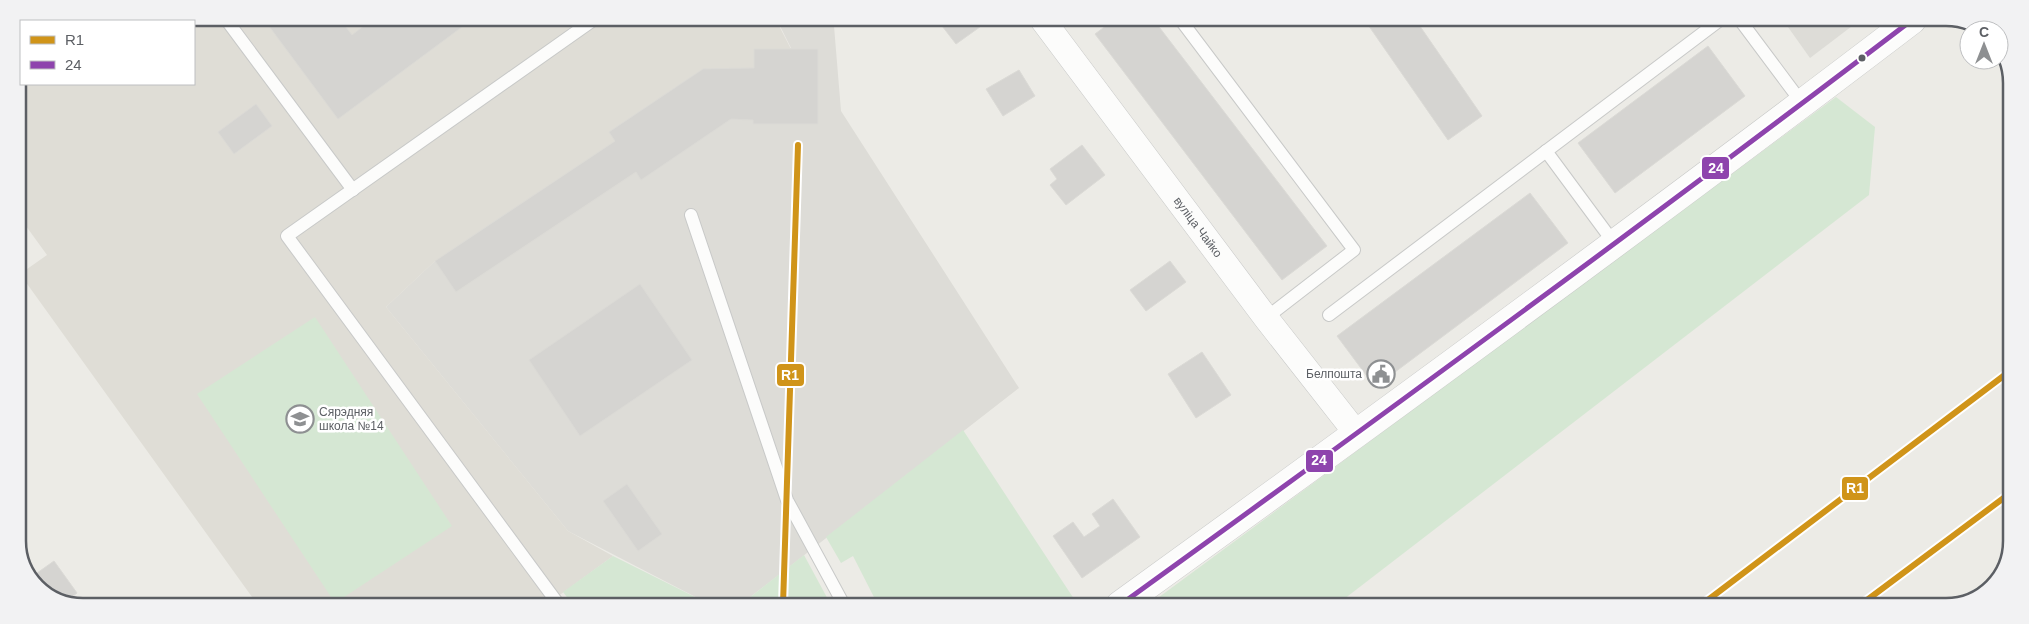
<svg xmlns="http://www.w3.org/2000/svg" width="2029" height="624" viewBox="0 0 2029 624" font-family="Helvetica,sans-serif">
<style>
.industrial{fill:#dddcd7}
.education{fill:#dfddd6}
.green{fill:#d5e7d3}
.building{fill:#d5d4d1;stroke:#dbdad6}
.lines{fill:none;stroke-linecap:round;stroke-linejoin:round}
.service-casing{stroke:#c8c9c8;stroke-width:14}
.minor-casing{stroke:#c8c9c8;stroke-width:26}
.tertiary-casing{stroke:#c8c9c8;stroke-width:29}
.service{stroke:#fcfcfb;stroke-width:12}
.minor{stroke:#fcfcfb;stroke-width:25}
.tertiary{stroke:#fcfcfb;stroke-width:28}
.bus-1-casing{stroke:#fff;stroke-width:9}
.bus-1{stroke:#8e44ad;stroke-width:5}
.rail-1-casing{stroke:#fff;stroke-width:10}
.rail-1{stroke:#d09419;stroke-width:6}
.bus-dot{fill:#5c5f64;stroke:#fff;stroke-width:2}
.labels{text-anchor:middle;stroke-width:5;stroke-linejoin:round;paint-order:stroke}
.street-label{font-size:12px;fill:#5c5f64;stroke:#fff}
.poi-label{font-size:12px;fill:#5c5f64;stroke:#fff;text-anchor:end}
.rim{fill:none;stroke:#5c5f64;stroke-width:2.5}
.line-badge{stroke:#fff;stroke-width:2}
.badge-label{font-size:14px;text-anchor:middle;font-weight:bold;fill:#fff}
</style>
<rect width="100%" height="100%" fill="#ecebe6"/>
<g class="industrial">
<path d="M1783,20H1860L1810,58Z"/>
<path d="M780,26H834L841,111L1019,388L740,605H711L568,531L386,307L435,261L615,142L609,132L703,69L753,68L754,49L791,48Z"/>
</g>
<path class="education" d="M83,18H775L791,49H754V68L703,69L609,132L615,141L435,261L386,307L568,531L613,556L546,605L257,604L20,274L47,255L18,215V83L21,74V84H194V21H74Z"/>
<g class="green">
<path d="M1836,97L1875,127L1869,195L1335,606H1147Z"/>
<path d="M315,317L452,526L335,603L197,394Z"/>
<path d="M963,430L1078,605H878L853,556L841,563L826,537Z"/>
<path d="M804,555L831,605H740Z"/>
<path d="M613,556L711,605H573L563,592Z"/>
</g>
<g class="building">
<path d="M263,18H339L352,35L374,18H474L338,119Z"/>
<path d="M944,19H991L956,44L939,22Z"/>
<path d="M1115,19H1153L1327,246L1282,280L1095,34Z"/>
<path d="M1364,19H1415L1482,116L1448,140Z"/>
<path d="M1708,46L1745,96L1615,193L1578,143Z"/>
<path d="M754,49H818V124H753V120L731,119L641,180L636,172L456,292L435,261L615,141L609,132L703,69L754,68Z"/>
<path d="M1019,70L1035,96L1003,116L986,89Z"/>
<path d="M256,104L272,126L234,154L218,132Z"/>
<path d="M1082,145L1105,175L1066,205L1050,185L1057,179L1050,169Z"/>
<path d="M1530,193L1568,243L1375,387L1337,336Z"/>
<path d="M1170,261L1186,282L1146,311L1130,290Z"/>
<path d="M640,284L692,360L580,436L529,360Z"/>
<path d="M1202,352L1231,395L1196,418L1168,374Z"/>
<path d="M627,484L662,534L638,551L603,501Z"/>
<path d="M1113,499L1140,537L1082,578L1053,536L1073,522L1084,537L1100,526L1092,514Z"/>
<path d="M54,561L77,593L64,603L31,581L30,578Z"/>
</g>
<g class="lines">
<g class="service-casing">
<g id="service">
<path d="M225,18L353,190"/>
<path d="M1180,19L1354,250L1266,318"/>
<path d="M1740,20L1802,103"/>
<path d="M1546,151L1614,243"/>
<path d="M691,215L787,500L844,605"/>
<path d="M1329,315L1720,20"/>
<path d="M559,605L287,236L596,18"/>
</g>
</g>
<g class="minor-casing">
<g id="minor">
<path id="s1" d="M1042,19L1266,318L1357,434"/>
</g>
</g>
<g class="tertiary-casing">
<path id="tertiary" d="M1120,605C1386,413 1651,219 1912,20"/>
</g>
<use href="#service" class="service"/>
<use href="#minor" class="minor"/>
<use href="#tertiary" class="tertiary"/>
<g class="bus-1-casing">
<path id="bus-1" d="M1120,605C1386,413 1651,219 1912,20"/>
</g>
<use href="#bus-1" class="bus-1"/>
<g class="rail-1-casing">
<g id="rail-1">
<path d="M783,605L798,145"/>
<path d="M1700,606L2010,371"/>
<path d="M1859,606L2009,494"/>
</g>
</g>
<use href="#rail-1" class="rail-1"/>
</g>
<defs>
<g id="civic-ring" transform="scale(1.4375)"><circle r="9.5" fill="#fff" stroke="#8e9092" stroke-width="1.5"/><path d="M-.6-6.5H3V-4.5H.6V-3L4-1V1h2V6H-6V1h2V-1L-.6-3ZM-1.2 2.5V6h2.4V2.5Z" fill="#8e9092"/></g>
<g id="school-ring" transform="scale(1.4375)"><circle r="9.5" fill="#fff" stroke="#8e9092" stroke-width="1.5"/><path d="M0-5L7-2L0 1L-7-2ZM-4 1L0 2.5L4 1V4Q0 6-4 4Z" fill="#8e9092"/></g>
</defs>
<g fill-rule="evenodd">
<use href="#civic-ring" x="1381" y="374"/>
<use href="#school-ring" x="300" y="419"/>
</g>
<circle class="bus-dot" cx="1862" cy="58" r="4.5"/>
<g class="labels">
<g class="street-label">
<text dy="4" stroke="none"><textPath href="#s1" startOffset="260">вуліца Чайко</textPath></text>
</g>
<g class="poi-label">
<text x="1362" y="378">Белпошта</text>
<text x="319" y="416" text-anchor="start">Сярэдняя<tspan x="319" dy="14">школа №14</tspan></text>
</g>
</g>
<path d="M0 0H2029V624H0ZM83 26H1946A57 57 0 0 1 2003 83V541A57 57 0 0 1 1946 598H83A57 57 0 0 1 26 541V83A57 57 0 0 1 83 26Z" fill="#f2f2f3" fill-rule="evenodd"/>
<path class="rim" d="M83 26H1946A57 57 0 0 1 2003 83V541A57 57 0 0 1 1946 598H83A57 57 0 0 1 26 541V83A57 57 0 0 1 83 26Z"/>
<g class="line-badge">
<rect x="1701" y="156" width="29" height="24" rx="5" fill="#8e44ad"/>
<rect x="776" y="363" width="29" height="24" rx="5" fill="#d09419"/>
<rect x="1305" y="449" width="29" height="24" rx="5" fill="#8e44ad"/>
<rect x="1841" y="476" width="28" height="25" rx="5" fill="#d09419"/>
</g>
<g class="badge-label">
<text x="1716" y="173">24</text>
<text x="790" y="380">R1</text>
<text x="1319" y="465">24</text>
<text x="1855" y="493">R1</text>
</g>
<rect x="20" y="20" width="175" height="65" fill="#ffffff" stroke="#bebfc1"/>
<rect x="30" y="36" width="25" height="8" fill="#d09419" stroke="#bebfc1"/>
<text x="65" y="45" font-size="15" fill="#5c5f64">R1</text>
<rect x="30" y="61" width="25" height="8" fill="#8e44ad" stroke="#bebfc1"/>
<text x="65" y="70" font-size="15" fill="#5c5f64">24</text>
<g transform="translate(1984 45)"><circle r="24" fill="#ffffff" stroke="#bebfc1"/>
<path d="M0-4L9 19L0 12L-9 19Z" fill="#8e9092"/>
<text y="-8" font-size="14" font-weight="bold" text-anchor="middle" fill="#5c5f64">С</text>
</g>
</svg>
